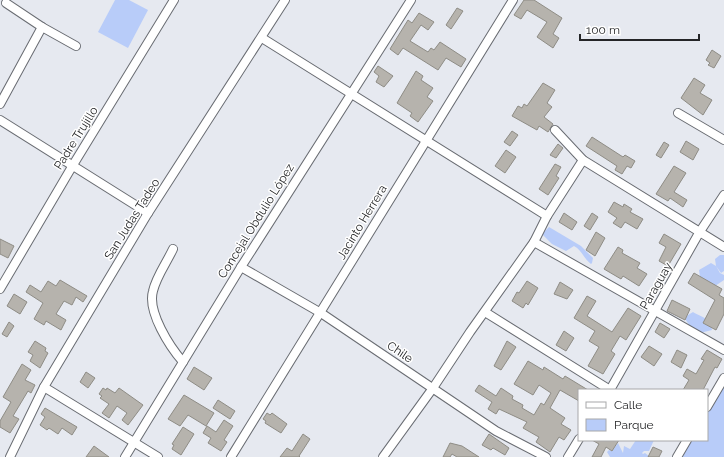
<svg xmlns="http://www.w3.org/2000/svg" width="724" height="457" viewBox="0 0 724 457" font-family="Raleway,sans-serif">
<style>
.green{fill:#b8ccf9}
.building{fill:#b6b3ad;stroke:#8e8c85}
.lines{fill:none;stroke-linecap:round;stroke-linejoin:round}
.minor-casing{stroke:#696c72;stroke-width:10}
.minor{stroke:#fff;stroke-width:8}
.labels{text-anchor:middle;stroke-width:3;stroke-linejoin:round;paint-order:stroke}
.street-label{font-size:12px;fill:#242527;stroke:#fff}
</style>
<rect width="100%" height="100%" fill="#e6e9f0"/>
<g class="green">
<path d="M115,0H129L148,10L128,48L98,32Z"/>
<path d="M549,227L581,246L593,258L592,263L591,264C583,258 582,250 574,246L566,251L552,244L542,234Z"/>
<path d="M720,255H724V271L721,273L716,266L720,273L724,275V280L715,286L700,277L699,270L711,263L716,266L715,259Z"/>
<path d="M693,312C701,317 711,318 712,330L700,333L690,326L685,319L688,315Z"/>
<path d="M724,383V457H682L692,440H707V413Z"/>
<path d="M636,440H654L649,451H644L642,453L643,454L645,453L650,457H610L607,452L609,450L612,451L618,443L623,453L624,446L630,449Z"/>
</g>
<g class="building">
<path d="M524,0H534L562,18L553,34L559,38L553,48L537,37L547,22L527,10L521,19L514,15Z"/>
<path d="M457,8L463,11L451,29L446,25Z"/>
<path d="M419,13L434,22L428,30L421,25L410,41L428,52L431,48L434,50L440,42L466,59L461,67L446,58L438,70L403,48L398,55L390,49L408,20L412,23Z"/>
<path d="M712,50L721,56L714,68L708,65L710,63L706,60Z"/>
<path d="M378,66L393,76L384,87L376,82L379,76L374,72Z"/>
<path d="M416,71L423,76L421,80L433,88L427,97L433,101L418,122L410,116L412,113L397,103Z"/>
<path d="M694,78L705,85L700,93L712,100L703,115L681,98Z"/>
<path d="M543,83L555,90L547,103L552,107L544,117L553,124L548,132L539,126L537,130L512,116L518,106L522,108L524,104L527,106Z"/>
<path d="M512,131L518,135L510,146L504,142Z"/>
<path d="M592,137L623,157L625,155L635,161L631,168L627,166L622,174L615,170L617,166L586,146Z"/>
<path d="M686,141L699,149L693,160L680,152Z"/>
<path d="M664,142L669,145L661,158L656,155Z"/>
<path d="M558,144L563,148L556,158L550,155Z"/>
<path d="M506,150L516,157L505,173L495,166Z"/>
<path d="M555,164L561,167L556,176L559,178L548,195L539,189Z"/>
<path d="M674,166L686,173L674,192L687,200L683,207L670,198L668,201L656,194Z"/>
<path d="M614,202L623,207L624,204L632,209L630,212L643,219L637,229L625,222L621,228L613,223L617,218L608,212Z"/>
<path d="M564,213L577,222L572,230L559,222Z"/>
<path d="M592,213L598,217L590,230L584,226Z"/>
<path d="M596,232L605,238L595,256L586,250Z"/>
<path d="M664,234L681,244L668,266L659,261L666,247L659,243Z"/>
<path d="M0,239L14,246L8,258L0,254Z"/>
<path d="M618,247L623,250L622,253L640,263L637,268L647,274L639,286L623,276L621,279L604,269Z"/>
<path d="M694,273L722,289L719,295L724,298V314L716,330L703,323L715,300L688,283Z"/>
<path d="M60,280L87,296L83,302L76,297L72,305L64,301L56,314L66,320L61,330L46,321L44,325L34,319L43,303L26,292L30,285L41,292L48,281L56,286Z"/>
<path d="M527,281L538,288L528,305L526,303L523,308L512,301L517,292L519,293Z"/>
<path d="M560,282L573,290L567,299L554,294Z"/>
<path d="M14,294L27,302L20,314L7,306Z"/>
<path d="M587,296L596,301L587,316L612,332L628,308L641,316L626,340L620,336L611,351L615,354L603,374L588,366L599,347L589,341L595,331L574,318Z"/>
<path d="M672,300L690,309L685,320L667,311Z"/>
<path d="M9,322L14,326L7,337L2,334Z"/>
<path d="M660,323L670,329L664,338L655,332Z"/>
<path d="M564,331L574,338L566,351L556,345Z"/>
<path d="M35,341L46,348L45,351L48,353L40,368L30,361L33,355L28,352Z"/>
<path d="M507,341L516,347L501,370L494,366Z"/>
<path d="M649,346L662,354L654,366L641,357Z"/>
<path d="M677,350L687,355L681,368L671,362Z"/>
<path d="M707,350L722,359L717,368L715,367L703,390H683L689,380L683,376L687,369L696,374L704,360L701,359Z"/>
<path d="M528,361L543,370L544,367L563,379L565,376L588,390H579V401L560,390L550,408L565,418L561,424L571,430L564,440L559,437L550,452L536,442L539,437L537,436L523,428L527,422L499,409L496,414L488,409L492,402L475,391L479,385L496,396L501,388L513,396L512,399L523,405L522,408L534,415L541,403L544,405L551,393L539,385L533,395L514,384Z"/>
<path d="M22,364L31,370L25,380L35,385L31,393L28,391L13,416L19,419L10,433L0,427V421L11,402L3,397Z"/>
<path d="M194,367L212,378L204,390L187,379Z"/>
<path d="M86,372L95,378L88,388L80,382Z"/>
<path d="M103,388L106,390L107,388L115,393L119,388L143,405L128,425L122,420L127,413L117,406L109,418L102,413L109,404L100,398L102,396L99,394Z"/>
<path d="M184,395L214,413L206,426L188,415L180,426L168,419Z"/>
<path d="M218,400L235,411L230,419L213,408Z"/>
<path d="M45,408L77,427L72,435L62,428L58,434L49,428L47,430L40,425L45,417L41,414Z"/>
<path d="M267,413L270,415L272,413L287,424L281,433L265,423L266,421L263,419Z"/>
<path d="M224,420L233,426L224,440L227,442L221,451L208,443L211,438L203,433L207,426L216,432Z"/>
<path d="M183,427L194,434L181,455L172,449L174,445L172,444Z"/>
<path d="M303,434L310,439L299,456L300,457H280L287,448L292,451Z"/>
<path d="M489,434L509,448L505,455L493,448L491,450L482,445Z"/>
<path d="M592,440H619L612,451L606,447L601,457H592L599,444Z"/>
<path d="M450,443L462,446L479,457H457L452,454L450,457H443Z"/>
<path d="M94,446L109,457H86Z"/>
<path d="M653,447L662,451L659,457H648Z"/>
</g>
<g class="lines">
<g class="minor-casing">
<g id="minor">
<path d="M6,3L42,27L76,46"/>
<path d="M262,38L547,216"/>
<path d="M0,104L42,27"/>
<path d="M678,113L724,140"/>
<path d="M0,120L148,213"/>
<path d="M555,130L583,160L724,247"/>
<path d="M534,242L724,350"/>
<path d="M173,249C167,262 156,277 153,291C147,312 170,347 183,362"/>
<path d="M241,267L321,313L496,431L546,457"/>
<path d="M0,289L73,165L174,0"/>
<path d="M485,312L610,390"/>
<path d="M44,387L158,457"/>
<path d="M610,390L699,233L724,195"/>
<path d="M707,407L724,378"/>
<path d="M10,457L44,387L148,213L285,0"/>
<path d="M125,457L241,267L411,0"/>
<path d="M231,457L513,0"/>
<path d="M383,457L433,388L470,332L534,242L547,216L583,160"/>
<path d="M568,457L579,439"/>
<path d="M677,457L687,440"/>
</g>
</g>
<use href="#minor" class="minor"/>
</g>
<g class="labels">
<g class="street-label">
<text transform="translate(76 138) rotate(-58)" y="4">Padre Trujillo</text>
<text transform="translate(132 219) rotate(-58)" y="4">San Judas Tadeo</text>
<text transform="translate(256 221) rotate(-58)" y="4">Concejal Obdulio López</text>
<text transform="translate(362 222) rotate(-59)" y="4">Jacinto Herrera</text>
<text transform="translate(656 286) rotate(-60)" y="4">Paraguay</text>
<text transform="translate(400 352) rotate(34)" y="4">Chile</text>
</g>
</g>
<rect x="578" y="389" width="130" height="52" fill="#ffffff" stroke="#a7a8a9"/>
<rect x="586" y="402" width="20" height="6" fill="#ffffff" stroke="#a7a8a9"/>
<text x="614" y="409" font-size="12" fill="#242527">Calle</text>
<rect x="586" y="419" width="20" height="12" fill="#b8ccf9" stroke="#a7a8a9"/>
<text x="614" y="429" font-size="12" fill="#242527">Parque</text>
<path d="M580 34v6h119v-6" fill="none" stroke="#242527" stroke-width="2"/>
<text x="586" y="34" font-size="12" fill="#242527" stroke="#ffffff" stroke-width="3" paint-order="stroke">100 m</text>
</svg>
